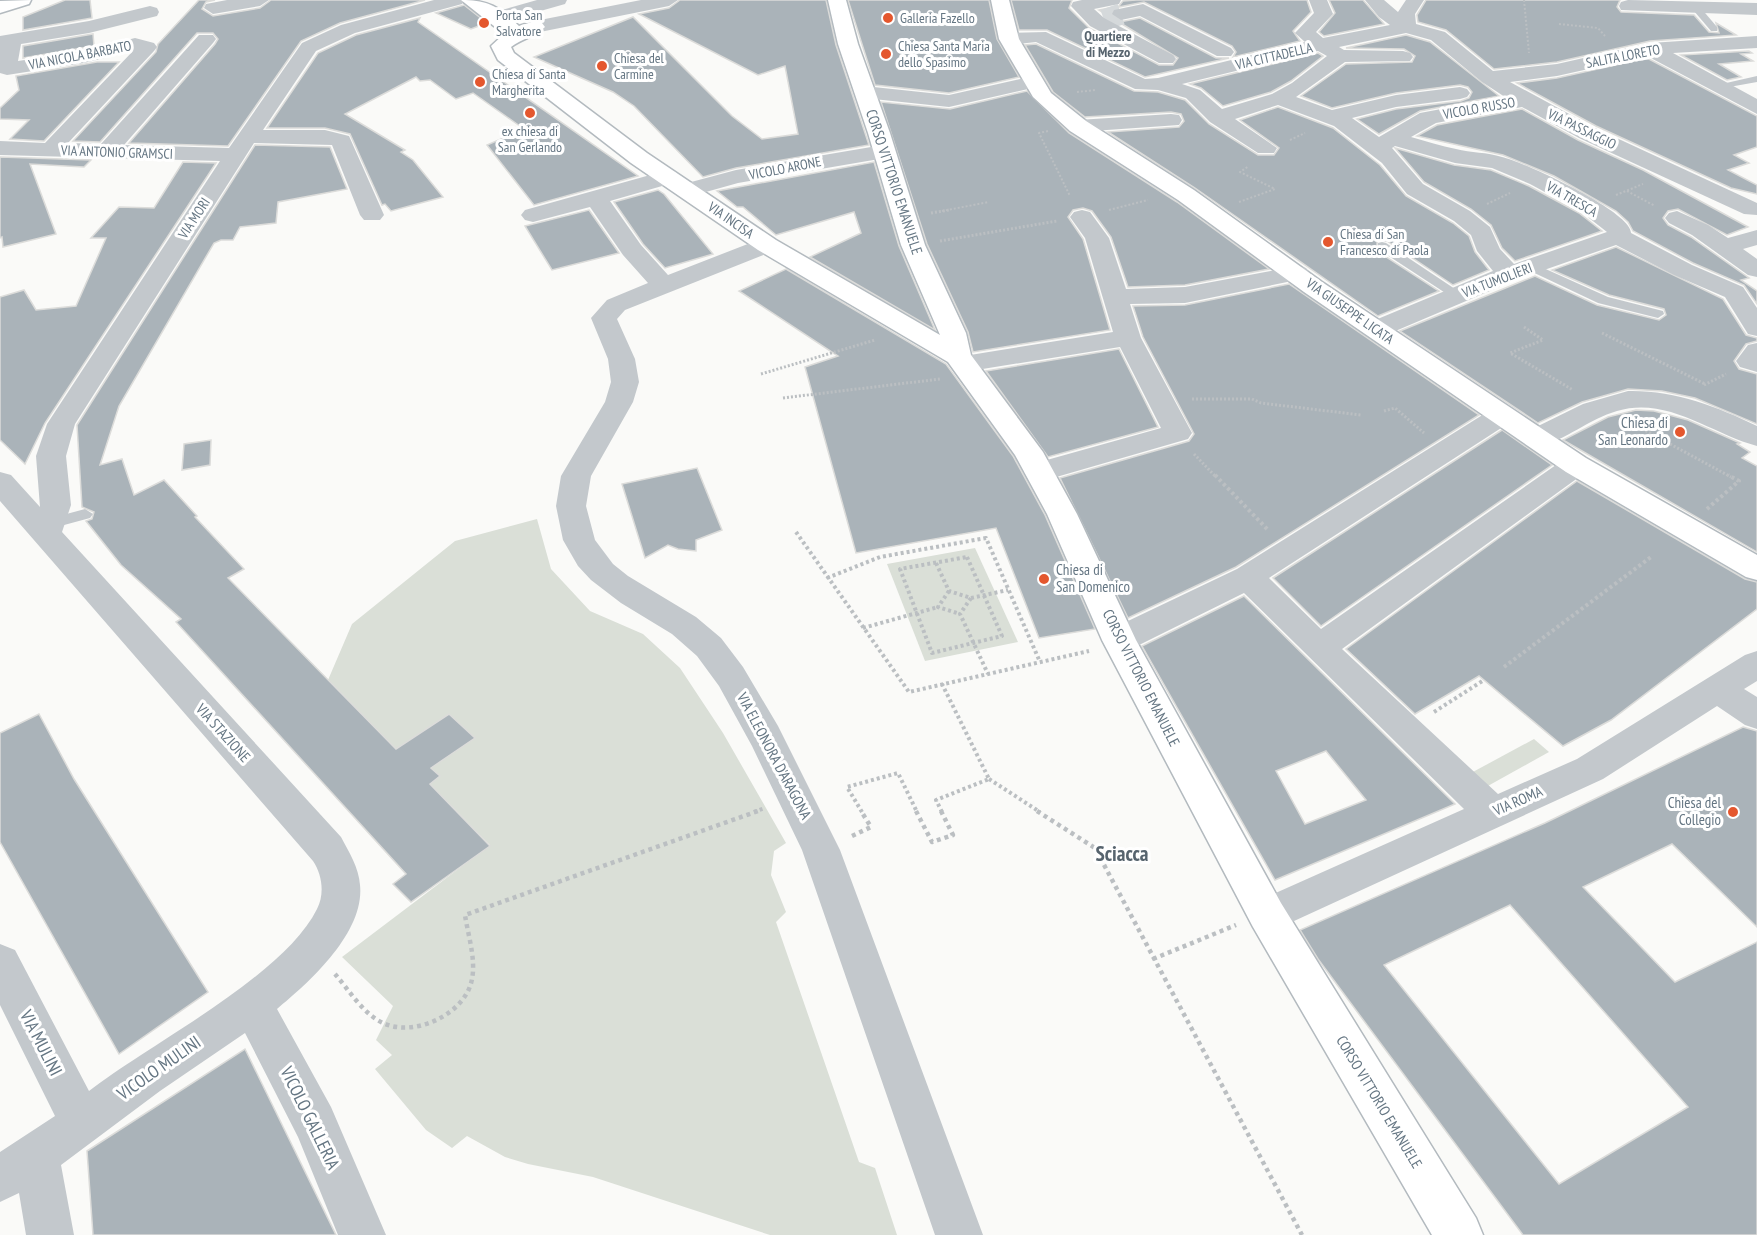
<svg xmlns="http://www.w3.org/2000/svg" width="1757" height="1235" viewBox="0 0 1757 1235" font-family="'PT Sans Narrow',sans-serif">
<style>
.green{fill:#dadfd7}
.building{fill:#aab3b9;stroke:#dcdcda;stroke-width:1.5;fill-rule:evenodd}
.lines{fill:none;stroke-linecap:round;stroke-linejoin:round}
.street-tunnel{stroke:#d5d9db;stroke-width:21;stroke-dasharray:21 10;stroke-linecap:butt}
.secondary-casing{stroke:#b3babf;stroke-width:3}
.path-far3{stroke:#bbbfc2;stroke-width:2;stroke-dasharray:2 2;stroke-linecap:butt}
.path-far2{stroke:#bbbfc2;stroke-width:3;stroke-dasharray:2 2;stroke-linecap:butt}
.path-far1{stroke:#bbbfc2;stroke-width:4;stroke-dasharray:3 3;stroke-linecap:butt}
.path{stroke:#bbbfc2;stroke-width:4.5;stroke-dasharray:4 4;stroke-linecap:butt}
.lane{fill:#c3c8cc;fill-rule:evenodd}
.street{fill:#c3c8cc;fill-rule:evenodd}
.secondary{fill:#fff;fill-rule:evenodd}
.poi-dot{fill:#e4572e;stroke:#fff;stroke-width:2}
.labels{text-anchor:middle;stroke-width:6;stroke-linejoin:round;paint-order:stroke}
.far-poi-label{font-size:14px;fill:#657683;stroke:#fff;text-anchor:start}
.far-neighbourhood-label{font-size:14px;font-weight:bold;fill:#57646e;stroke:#fff}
.far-street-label{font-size:14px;fill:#657683;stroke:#fff}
.street-label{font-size:15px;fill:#657683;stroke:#fff}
.poi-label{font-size:15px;fill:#657683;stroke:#fff;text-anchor:end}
.near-street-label{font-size:18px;fill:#657683;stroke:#fff}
.district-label{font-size:21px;font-weight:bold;fill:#57646e;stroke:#fff}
</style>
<rect width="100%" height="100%" fill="#fafaf8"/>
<g class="green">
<path d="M537,519L551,569L590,611L643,634L680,668L723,733L786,843L774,851L771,875L786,912L776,922L859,1162L875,1168L897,1235H770L593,1177L528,1164L505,1157L467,1136L452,1148L426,1130L375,1069L392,1055L376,1040L393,1006L342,957L490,845L430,784L440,776L431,768L474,738L449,714L396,749L328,680L352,624L455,541Z"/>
<path d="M975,548L1018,642L925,661L887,564Z"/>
<path d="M1534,739L1549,752L1486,787L1471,773Z"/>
</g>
<g class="building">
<path d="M65,0H90L92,18L23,30V17Z"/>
<path d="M199,0H215L206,2L202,9L213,16L260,8L271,0H425L340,23L301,41L228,146L129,143L215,44L218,39L213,33H197L100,142L73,141L156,52L158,44Z"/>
<path d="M680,0H826L836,45L869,145L736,168L703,177L634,106L613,92L534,57L633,17L732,116L762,139L798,134L785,66L758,75L639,14L669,8Z"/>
<path d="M848,0H989L997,39L1019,77L949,93L875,85Z"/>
<path d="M1011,0H1072L1069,8L1089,28L1159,65H1173L1178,58L1099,10L1119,6L1123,1L1136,0H1307L1311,12L1293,31L1300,41L1233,57L1236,52L1232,46L1144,2L1114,8L1110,15L1120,22L1140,18L1216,58H1229L1145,77L1047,30H1019Z"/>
<path d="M1329,0H1363L1384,24L1324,36L1319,32L1335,13Z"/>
<path d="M1426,0H1620L1617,7L1621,12L1694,15L1709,32L1719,33L1716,23L1736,35L1650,41L1557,62L1494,69L1446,30L1418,22L1417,15Z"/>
<path d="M464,5L487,23L471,29L436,13Z"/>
<path d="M420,18L418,22L638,176L534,205L487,145L524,129L473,93L456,99L430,80L420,81L416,77L345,114L405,150L401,152L413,160L443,197L391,211L385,204L382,205L350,134L325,128H267L318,53L356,35Z"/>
<path d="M93,34L94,46L23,58V46Z"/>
<path d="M1406,35L1430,42L1499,96L1420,111L1379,134L1357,119L1396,109L1461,101L1469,98L1472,92L1468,87L1460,85L1396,93L1332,108L1301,96L1346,64L1412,62L1415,56L1404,49L1346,48Z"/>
<path d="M1036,44L1134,91L1158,92L1185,100L1209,124L1258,155H1274L1279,148L1240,120L1278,107L1333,128L1380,165L1406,196L1453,223L1469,236L1475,252L1489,270L1453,285L1387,241H1377V251L1439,291L1378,316L1195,188L1108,132L1179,127L1184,121L1181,114L1171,112L1085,117L1053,92L1025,45Z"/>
<path d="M1749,51L1752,53L1741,54L1753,61L1719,64L1741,77L1727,80L1681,55Z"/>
<path d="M1318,53L1323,56L1291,81L1271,92L1223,106L1201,88L1190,84Z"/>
<path d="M1647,58L1757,116V147L1734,155L1749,163L1728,170L1757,185V194L1731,188L1596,126L1517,83L1557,78Z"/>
<path d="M97,62H119L44,141L10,139L29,120L0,119V108L19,90L16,76Z"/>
<path d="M1027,91L1069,133L1177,202L1269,269L1185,285L1128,287L1111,237L1092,211L1083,208L1073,210L1068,217L1083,239L1110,330L973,352L968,332L927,244L881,102L950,109Z"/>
<path d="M1522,109L1578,140L1643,170L1748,227L1727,235L1678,209L1668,211L1663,218L1668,225L1691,237L1749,278L1741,280L1757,291V304L1744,285L1693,263L1633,231L1628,222L1616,211L1554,176L1503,155L1417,136L1437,125Z"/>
<path d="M255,145L330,147L347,189L278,202L276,223L240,227L233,240H221L214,243L119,406L100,465L122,459L134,495L164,480L197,516L195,517L244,569L228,578L396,749L449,714L475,738L431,768L440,776L430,784L490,846L411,902L393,884L406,874L176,622L181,619L121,565L86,521L92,519L94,512L82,507L77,425Z"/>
<path d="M1395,148L1454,165L1491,170L1529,186L1579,213L1602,231L1515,261L1502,248L1491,225L1471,209L1424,182Z"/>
<path d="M0,157L91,160L84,167L30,164L56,234L3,247L2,237L0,238Z"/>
<path d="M183,162L216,163L45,423L25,464L0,440V297L24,290L36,310L76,306L106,238H91L119,207L154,208Z"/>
<path d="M874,162L899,246L935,330L810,257L861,233L854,212L776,235L743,207H737L717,191Z"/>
<path d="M658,190L664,194L713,254L665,268L643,244L614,202Z"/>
<path d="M589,210L619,253L552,270L525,226Z"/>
<path d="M1616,247L1723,299L1746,335L1757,338V341L1746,344L1734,361L1739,369L1757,374V424L1695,398L1662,391L1628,389L1582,402L1538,423L1400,331L1535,276L1597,305L1659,320L1666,315L1664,309L1609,295L1552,270Z"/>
<path d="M786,269L946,364L1013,456L1045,515L1095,629L1039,638L996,528L856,553L805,367L838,356L739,291Z"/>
<path d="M1289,284L1479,415L1236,567L1128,618L1060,478L1189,441L1194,434L1143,337L1133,306L1185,305Z"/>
<path d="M1119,349L1158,427L1048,457L986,371Z"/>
<path d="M1636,410L1654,411L1688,420L1740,443L1737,444L1750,452L1742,458L1757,466V552L1563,440L1608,417Z"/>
<path d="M1502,430L1552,465L1321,626L1273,578Z"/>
<path d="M211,440L210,465L182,470L184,444Z"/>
<path d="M697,468L722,530L696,540V551L678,549L668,545L645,558L622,484Z"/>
<path d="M1577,481L1745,579L1757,582V609L1611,720L1563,746L1479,676L1415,714L1346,649Z"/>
<path d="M1244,596L1455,804L1275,880L1142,646ZM1326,751L1366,800L1305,824L1276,771Z"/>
<path d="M39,714L74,779L208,992L119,1054L0,842V733Z"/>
<path d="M1743,727L1757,731V927L1672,844L1583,887L1675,982L1757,942V1235H1523L1318,959L1300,930L1545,823ZM1510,905L1688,1107L1559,1184L1384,965Z"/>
<path d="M245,1049L336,1235H93L87,1151Z"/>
</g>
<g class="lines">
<path class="street-tunnel" d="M1104,20L1121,14"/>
<g class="secondary-casing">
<g id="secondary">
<path d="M31,0L29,4L0,13V1Z"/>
<path d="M461,0C489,0 499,7 519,26L535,21L542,23L545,27C537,36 521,39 511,47L514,53L647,153L776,240L940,335L901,245L868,133L838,44L828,0H846L858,44L890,133L925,245L966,333L971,355L1043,452L1077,514L1136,640L1281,903L1476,1218L1483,1235H1432L1253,927L1102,640L1047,514L1015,455L948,362L758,250L631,163L498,60L491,46L504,34Z"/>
<path d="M991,0H1009L1019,39L1051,93L1086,121L1194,190L1322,282L1586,458L1757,555V580L1746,577L1566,472L1304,292L1178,200L1070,131L1033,97L999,39Z"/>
</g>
</g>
<g class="path-far3">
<path d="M1524,0L1529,53"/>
<path d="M1559,24L1598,28L1605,36"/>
<path d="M1077,92L1096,90"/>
<path d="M1048,131L1039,133L1070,196"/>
<path d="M1290,140L1305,133"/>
<path d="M1627,191L1655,206"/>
<path d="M1616,195L1643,184"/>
<path d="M1239,202L1275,189L1240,172L1249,166"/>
<path d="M1487,204L1510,193"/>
<path d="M1109,210L1148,200"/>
<path d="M942,211L989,202"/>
</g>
<g class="path-far2">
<path d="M931,213L949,210"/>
<path d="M940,241L1057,221"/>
<path d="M1524,327L1543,340L1510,353L1573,390"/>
<path d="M1602,333L1705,384"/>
<path d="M761,374L875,340"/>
<path d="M1704,385L1726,374"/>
<path d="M783,398L940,379"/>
<path d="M1192,399H1252L1261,403L1361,415"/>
<path d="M1384,411L1395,408L1424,433"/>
<path d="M1635,425L1731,477"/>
<path d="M1194,454L1216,477"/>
</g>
<g class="path-far1">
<path d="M1215,475L1269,531"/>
<path d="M1707,509L1739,481L1728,475"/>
<path d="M796,532L909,692L1089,651"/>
<path d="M967,557L1002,636L932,653L900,569Z"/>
<path d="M936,563L949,591L971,598L960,614L988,674"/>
<path d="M827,578L880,557L986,538L1040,662"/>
<path d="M949,591L938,607L960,614"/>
<path d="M971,598L1008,590"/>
<path d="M863,628L938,607"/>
<path d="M1504,667L1651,557"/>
<path d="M1434,712L1484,680"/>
<path d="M989,779L1040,812"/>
<path d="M754,812L765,808"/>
<path d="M862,812L847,787L898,773L917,812"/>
<path d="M942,812L936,800L989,779L942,684"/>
</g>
<g class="path">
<path d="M916,811L932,842L953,835L941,811"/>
<path d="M1037,811L1095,848L1302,1235"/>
<path d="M852,836L871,827L861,811"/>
<path d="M1153,959L1236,925"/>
<path d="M335,974C349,990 363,1014 383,1023C414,1038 466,1014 472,979C476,959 468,935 465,915L758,811"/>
</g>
<g class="lane">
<path d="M1694,7H1700L1717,27V31H1711L1694,11Z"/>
<path d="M1757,76V82L1718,89L1713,86Z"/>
<path d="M1382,242L1386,243L1464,295L1463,298H1453L1378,249V243Z"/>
<path d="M1530,262L1608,297L1663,311L1664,314L1658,318L1598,303L1526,269L1524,266Z"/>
<path d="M85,509L93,514L90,518L53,528L45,523L48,519Z"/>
</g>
<g class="street">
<path d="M227,0H269L260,6L213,14L204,8L206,4Z"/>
<path d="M434,0H464L462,4L355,33L316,51L263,130H325L349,136L384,215L380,220H364L360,215L332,145L254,143L75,424L66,456L71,505L62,532L341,837C349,852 359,868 360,885C365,932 310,982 277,1009L331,1107L386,1235H338L298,1137L245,1033L160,1091L61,1165L74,1235H26L19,1193L0,1202V1152L55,1116L0,1005V944L15,950L89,1091C151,1043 284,976 317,909C325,894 322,874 313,861L0,501V472L11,475L40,507L36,456L47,424L220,161L0,155V141L45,143L133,51L84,63L7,75L0,73V36L89,21L150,6L157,8L159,12L157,16L89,33L21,44L18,61L84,51L135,38L154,43L157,47L154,51L68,143L101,144L199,35H213L216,39L213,43L124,145L229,148L302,43L341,25Z"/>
<path d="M537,0H567L565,4L498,23L488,17L491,13Z"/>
<path d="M641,0H678L669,6L535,33L525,27L535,21Z"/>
<path d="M1082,0H1121L1119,4L1094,9L1104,18L1173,55L1176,59L1173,63H1159L1090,26L1071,6L1073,2Z"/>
<path d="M1309,0H1327L1333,14L1316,32L1323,38L1390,25L1379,17L1365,0H1384L1398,12L1406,0H1424L1415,14L1416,24L1445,32L1493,71L1557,64L1650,43L1757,36V48L1673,53L1757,99V114L1647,56L1557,76L1510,82L1595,128L1757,203V215L1744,214L1579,138L1522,107L1436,123L1411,137C1426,141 1441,146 1456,149C1471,153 1487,152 1502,157C1524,162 1632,212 1631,233L1692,265L1743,287L1757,308V336L1748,334L1725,297L1674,275L1616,245L1518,279L1386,335L1377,337L1368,335L1364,329L1368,323L1493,271L1477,251L1471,235L1454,221L1407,194L1382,163L1334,126L1278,105L1235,119L1277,148L1274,153H1258L1210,122L1186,98L1158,90L1135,89L1036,42L1009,45L999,39L1009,33L1046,32L1145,79L1158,78L1305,42L1295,33L1314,13ZM1406,33L1431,40L1482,82L1505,97L1420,113L1379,137L1352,118L1396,107L1460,99L1467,97L1470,93L1467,89L1460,87L1396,95L1332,110L1296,97L1345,62L1410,61L1413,57L1410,53L1403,51L1344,50L1339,47ZM1318,51L1327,56L1292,83L1272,94L1222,109L1200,90L1182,84ZM1395,146L1455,163L1492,168L1530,184L1580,211L1607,232L1514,264L1500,249L1490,227L1470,211L1423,184L1392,148Z"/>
<path d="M1628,0L1757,3V15L1621,10L1619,6L1621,2Z"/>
<path d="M1143,4L1231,48L1234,52L1231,56H1217L1140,16L1121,20L1112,14L1114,10Z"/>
<path d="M1034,76L1041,78L1044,82L1041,86L949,107L864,98L857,96L854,92L857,88L864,86L949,95Z"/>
<path d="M1171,114L1179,115L1182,120L1179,125L1078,132L1070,131L1067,126L1070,121L1078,120Z"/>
<path d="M883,145L891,147L894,152L891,157L738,183L688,197L680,195L676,190L680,185L736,170Z"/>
<path d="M668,170L676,172L679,177L676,182L610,201L641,245L668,275L758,240L767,238L776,240L779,245L776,250L625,310L617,319L635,359L639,382L633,402L591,476L586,506L595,540L613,564L628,576L696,617L721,638L743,667L778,726L840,850L983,1235H935L802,850L752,746L719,686L697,656L672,634L621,603L591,580L578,566L563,540L556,506L561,476L605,402L611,382L608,359L591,318L607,300L648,283L623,255L590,207L533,222L525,220L521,215L525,210Z"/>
<path d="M1082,210L1090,212L1109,238L1126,289L1185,287L1297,266L1306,268L1309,273L1306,278L1297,280L1185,303L1130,304L1141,338L1192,433L1188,439L1039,482L1029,479L1024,472L1029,465L1161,428L1120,347L964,372L954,370L950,364L954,358L964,356L1113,332L1085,238L1070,217L1074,212Z"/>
<path d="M1677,211L1708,225L1728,238L1757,230V245L1743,249L1757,259V277L1748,275L1692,235L1669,223L1665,218L1669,213Z"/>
<path d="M1757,343V372L1740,367L1736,361L1748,345Z"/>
<path d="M1628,391C1674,390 1716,406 1757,426V446C1711,434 1668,396 1617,411C1589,419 1566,440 1538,447L1528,445L1524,438L1528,431L1583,404Z"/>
<path d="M1502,406L1512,409L1516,415L1512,421L1269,578L1321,629L1566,458L1576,455L1586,458L1591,465L1586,472L1342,649L1498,794L1577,759L1745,655L1757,651V681L1744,689L1757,697V729L1745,725L1717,706L1603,779L1281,927L1267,933L1253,927L1247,915L1253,903L1464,809L1244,593L1131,649L1119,652L1107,649L1102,640L1107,631L1237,569L1492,409Z"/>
</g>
<use href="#secondary" class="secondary"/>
</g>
<g class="poi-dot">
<circle cx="888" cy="18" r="6"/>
<circle cx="484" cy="23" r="6"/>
<circle cx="886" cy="54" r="6"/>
<circle cx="602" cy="66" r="6"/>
<circle cx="480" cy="82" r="6"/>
<circle cx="530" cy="113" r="6"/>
<circle cx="1328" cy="242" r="6"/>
<circle cx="1680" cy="432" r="6"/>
<circle cx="1044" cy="579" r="6"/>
<circle cx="1733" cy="812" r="6"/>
</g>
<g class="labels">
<g class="far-poi-label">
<text x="496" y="20">Porta San<tspan x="496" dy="16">Salvatore</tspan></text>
<text x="900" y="23">Galleria Fazello</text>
<text x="898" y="51">Chiesa Santa Maria<tspan x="898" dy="16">dello Spasimo</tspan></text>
<text x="614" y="63">Chiesa del<tspan x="614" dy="16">Carmine</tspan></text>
<text x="492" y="79">Chiesa di Santa<tspan x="492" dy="16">Margherita</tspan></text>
<text x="530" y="136" text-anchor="middle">ex chiesa di<tspan x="530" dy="16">San Gerlando</tspan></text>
<text x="1340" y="239">Chiesa di San<tspan x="1340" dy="16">Francesco di Paola</tspan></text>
</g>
<g class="far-neighbourhood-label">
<text x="1108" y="41">Quartiere<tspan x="1108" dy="16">di Mezzo</tspan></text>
</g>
<g class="far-street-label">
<text transform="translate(80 55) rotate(-11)" y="5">VIA NICOLA BARBATO</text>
<text transform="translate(1274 56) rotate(-13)" y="5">VIA CITTADELLA</text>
<text transform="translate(1623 56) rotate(-11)" y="5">SALITA LORETO</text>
<text transform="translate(1479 108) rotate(-10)" y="5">VICOLO RUSSO</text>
<text transform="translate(1582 129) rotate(26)" y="5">VIA PASSAGGIO</text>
<text transform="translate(117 152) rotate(2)" y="5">VIA ANTONIO GRAMSCI</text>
<text transform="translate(785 168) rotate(-11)" y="5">VICOLO ARONE</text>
<text transform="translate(1572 199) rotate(30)" y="5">VIA TRESCA</text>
<text transform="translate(194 218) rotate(-57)" y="5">VIA MORI</text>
<text transform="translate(731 220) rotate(35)" y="5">VIA INCISA</text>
<text transform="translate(1497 280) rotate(-21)" y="5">VIA TUMOLIERI</text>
<text transform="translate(1350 311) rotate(35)" y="5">VIA GIUSEPPE LICATA</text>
</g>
<g class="street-label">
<text transform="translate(894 182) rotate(72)" y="5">CORSO VITTORIO EMANUELE</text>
<text transform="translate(1141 678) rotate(63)" y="5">CORSO VITTORIO EMANUELE</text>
<text transform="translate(223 733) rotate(48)" y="5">VIA STAZIONE</text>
<text transform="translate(774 756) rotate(62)" y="5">VIA ELEONORA D'ARAGONA</text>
<text transform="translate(1518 801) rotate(-24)" y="5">VIA ROMA</text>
<text transform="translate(1379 1102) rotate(59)" y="5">CORSO VITTORIO EMANUELE</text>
</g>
<g class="poi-label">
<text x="1668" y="428">Chiesa di<tspan x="1668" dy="17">San Leonardo</tspan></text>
<text x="1056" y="575" text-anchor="start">Chiesa di<tspan x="1056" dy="17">San Domenico</tspan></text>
<text x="1721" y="808">Chiesa del<tspan x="1721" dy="17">Collegio</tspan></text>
</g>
<g class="near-street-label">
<text transform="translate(41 1043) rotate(63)" y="6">VIA MULINI</text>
<text transform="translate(159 1068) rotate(-35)" y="6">VICOLO MULINI</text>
<text transform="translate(310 1118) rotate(64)" y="6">VICOLO GALLERIA</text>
</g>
<g class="district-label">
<text x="1122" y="861">Sciacca</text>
</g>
</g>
</svg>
